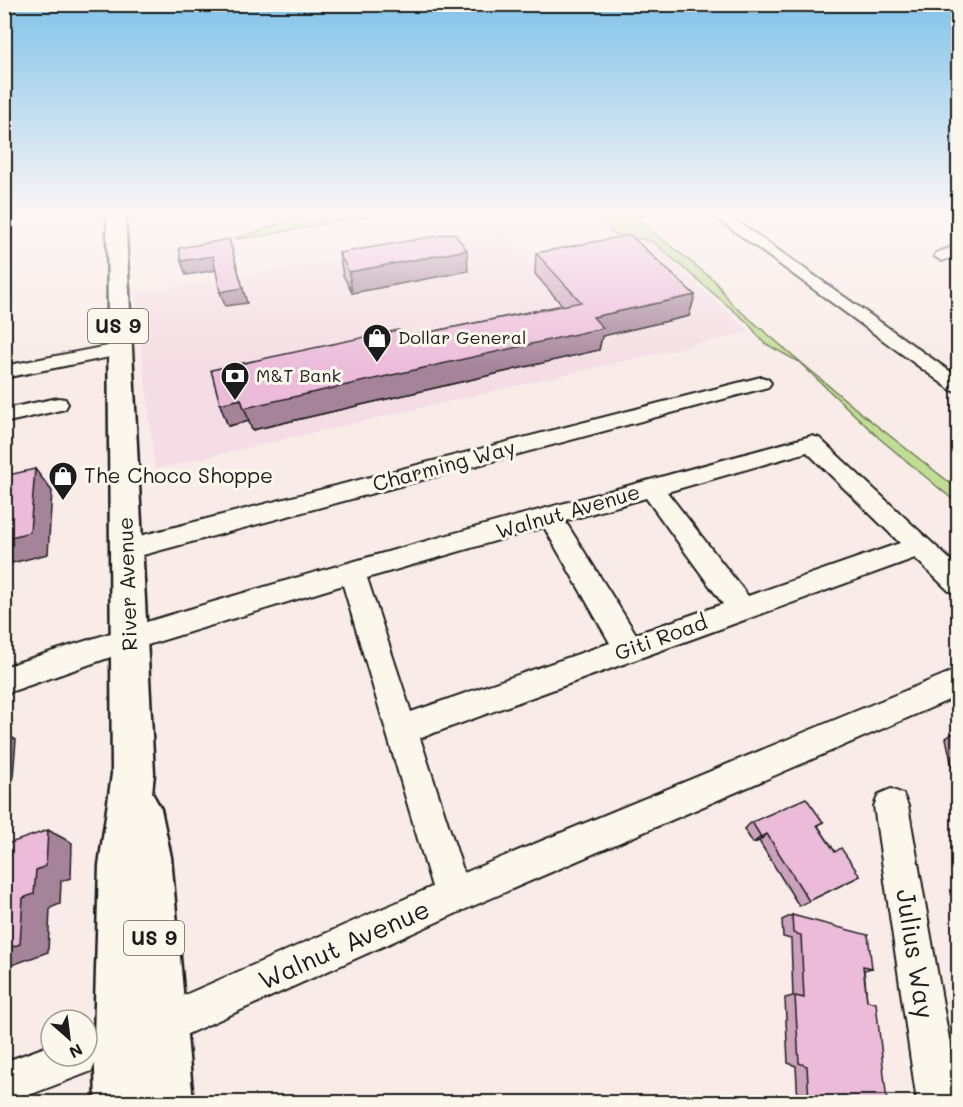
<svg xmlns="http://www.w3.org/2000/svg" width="963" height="1107" viewBox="0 0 963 1107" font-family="Mali,sans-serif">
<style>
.built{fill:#f4dde4}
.green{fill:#c0dd95;stroke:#6e7c58;stroke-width:1.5}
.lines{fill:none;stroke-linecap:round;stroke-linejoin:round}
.minor-casing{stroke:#1c1c1c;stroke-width:4}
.highway-casing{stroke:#1c1c1c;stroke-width:5}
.minor{fill:#fbf7ec;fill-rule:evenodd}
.highway{fill:#fbf7ec;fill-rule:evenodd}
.wall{fill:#cba1bb;stroke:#1c1c1c;stroke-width:1.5}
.shaded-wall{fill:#a58399;stroke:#1c1c1c;stroke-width:1.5}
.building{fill:#ecbbda;stroke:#1c1c1c;stroke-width:1.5}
.labels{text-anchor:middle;stroke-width:6;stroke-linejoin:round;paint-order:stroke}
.far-poi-label{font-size:18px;fill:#1c1c1c;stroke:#fbf7ec;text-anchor:start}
.shield{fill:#fbf7ec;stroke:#5f5e5a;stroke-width:1.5}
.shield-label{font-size:20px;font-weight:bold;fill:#1c1c1c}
.street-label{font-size:21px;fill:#1c1c1c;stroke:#fbf7ec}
.poi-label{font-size:21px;fill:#1c1c1c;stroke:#fbf7ec;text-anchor:start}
.near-street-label{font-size:26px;fill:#1c1c1c;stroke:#fbf7ec}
</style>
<rect width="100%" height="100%" fill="#f8ebe8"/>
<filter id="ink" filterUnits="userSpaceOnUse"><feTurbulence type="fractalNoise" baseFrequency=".0167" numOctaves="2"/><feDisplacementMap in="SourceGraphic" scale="12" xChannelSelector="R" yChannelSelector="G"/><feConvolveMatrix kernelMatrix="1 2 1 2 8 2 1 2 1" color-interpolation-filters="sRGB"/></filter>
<g filter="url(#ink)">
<g class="built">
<path d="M305,214H381L310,225Z"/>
<path d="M502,232L530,264L648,241L750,332L155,469L136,294Z"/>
</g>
<g class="green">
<path d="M371,214H380L261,236L234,239L297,218L308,224Z"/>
<path d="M605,214H630L714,280L732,304L862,414L958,489V504L879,438L799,362L764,343L747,322L653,242C638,236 622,240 609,231Z"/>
</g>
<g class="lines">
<g class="minor-casing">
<g id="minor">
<path d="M711,214H727L958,377V392L951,390Z"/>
<path d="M958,245V255L942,261L934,256L936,253Z"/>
<path d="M118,344L125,346L127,350L125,354L4,378V366Z"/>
<path d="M761,377L768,379L771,383L768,387L128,559L119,556L115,549L119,542L128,539Z"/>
<path d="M58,398L65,399L68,404L65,409L4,423V409Z"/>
<path d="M811,436L819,438L958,567V593L949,591L915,558L420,738L464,873L958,669V696L466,909L174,1040L160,1046L146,1040L140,1026L146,1012L432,887L343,585L131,650L4,694V667C270,580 541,510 811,436ZM807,452L900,543L748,596L667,492ZM646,498L723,604L636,634L565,521ZM544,527L610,643L411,712L367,578Z"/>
<path d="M891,789L903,794L908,806L958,1090V1102H917L874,806L879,794Z"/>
<path d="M87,1039L92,1041L98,1056L92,1071L11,1102H4V1062L51,1045V1056H87Z"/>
</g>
</g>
<g class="highway-casing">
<path id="highway" d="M107,214H125L154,774L152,793L161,809L171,857L193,1102H96L94,1039L99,865L112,774Z"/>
</g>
<use href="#minor" class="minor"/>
<use href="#highway" class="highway"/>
</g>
<g class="wall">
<path d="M339,253L468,271L352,293L343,275Z"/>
<path d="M536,253L695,295L689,316L602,336L599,350L252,430L249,421L228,426L220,404L410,336L562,305L535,274Z"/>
<path d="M958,730V794L946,738Z"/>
<path d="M752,822H823L818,826L835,852L860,876L799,906L759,841L753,843L744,829Z"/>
<path d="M792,915L872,968L864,970L867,1001L887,1102H798L796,1066L788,1063L785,998L793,996L791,939L783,937L782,920Z"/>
</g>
<g class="shaded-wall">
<path d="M229,239L247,303L225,306L220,292Z"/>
<path d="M467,250L468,271L352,293L349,272Z"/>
<path d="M213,256L218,270L186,275L181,261Z"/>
<path d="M695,295L689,316L602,336L599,350L252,430L244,408L593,317Z"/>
<path d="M241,399L249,421L228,426L220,404Z"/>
<path d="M35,469L52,491L48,554L4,565V539Z"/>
<path d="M4,732L16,740L11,801L4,803Z"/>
<path d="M48,830L72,843L71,878L61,881L60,904L50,908L48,952L4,968V950L23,898L36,870Z"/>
<path d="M767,834L759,841L753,843L761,837Z"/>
</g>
<g class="building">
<path d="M454,233L467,250L349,272L339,253Z"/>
<path d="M630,235L695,295L593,317L603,328L244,408L241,399L220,404L211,370L398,330L410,336L581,302L536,253Z"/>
<path d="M229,239L243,288L220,292L213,256L181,261L179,248Z"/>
<path d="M35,469L30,532L4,539V476Z"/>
<path d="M806,798L823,822L817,825L835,852L841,848L860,876L809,901L767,834L761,837L752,822Z"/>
<path d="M48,830L46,866L36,870L34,894L23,898L20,944L4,950V845Z"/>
<path d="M792,915L868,935L872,968L863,966L867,1001L876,1003L887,1102H809L807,1066L799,1063L795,996L804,998L801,935L793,933Z"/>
</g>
</g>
<linearGradient id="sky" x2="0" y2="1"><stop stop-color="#83c3e9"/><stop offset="0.58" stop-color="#fcf6f5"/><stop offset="1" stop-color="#fcf6f5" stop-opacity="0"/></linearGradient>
<rect width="963" height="369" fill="url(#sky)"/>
<defs>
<g id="shop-pin" transform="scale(1.5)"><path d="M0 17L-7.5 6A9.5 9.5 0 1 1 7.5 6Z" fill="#1c1c1c" stroke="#fbf7ec"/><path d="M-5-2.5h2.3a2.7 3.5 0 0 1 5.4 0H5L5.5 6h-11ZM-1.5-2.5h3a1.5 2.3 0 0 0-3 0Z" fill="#fff"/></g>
<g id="bank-pin" transform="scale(1.5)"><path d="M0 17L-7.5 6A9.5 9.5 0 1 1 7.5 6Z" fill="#1c1c1c" stroke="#fbf7ec"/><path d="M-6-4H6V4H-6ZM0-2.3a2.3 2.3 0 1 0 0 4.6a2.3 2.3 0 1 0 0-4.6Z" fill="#fff"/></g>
</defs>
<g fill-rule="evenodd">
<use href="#shop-pin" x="377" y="338"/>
<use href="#bank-pin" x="235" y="376"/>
<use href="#shop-pin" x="63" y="476"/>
</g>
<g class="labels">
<g class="far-poi-label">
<text x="398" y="344">Dollar General</text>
<text x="256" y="382">M&amp;T Bank</text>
</g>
<g class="shield">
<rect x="88" y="309" width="60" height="34" rx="4.5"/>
<rect x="124" y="921" width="60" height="34" rx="4.5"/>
</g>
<g class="shield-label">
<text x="118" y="333">US 9</text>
<text x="154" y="945">US 9</text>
</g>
<g class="street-label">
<text transform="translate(444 466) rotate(-15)" y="7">Charming Way</text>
<text transform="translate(568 512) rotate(-16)" y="7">Walnut Avenue</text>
<text transform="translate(128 584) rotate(-92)" y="7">River Avenue</text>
<text transform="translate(661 638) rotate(-20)" y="7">Giti Road</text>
</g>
<g class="poi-label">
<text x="84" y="483">The Choco Shoppe</text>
</g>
<g class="near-street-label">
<text transform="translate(344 945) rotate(-24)" y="9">Walnut Avenue</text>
<text transform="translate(915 954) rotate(81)" y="9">Julius Way</text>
</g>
</g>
<rect width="963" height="1107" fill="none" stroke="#fbf7ec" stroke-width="24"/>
<rect x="12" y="12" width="939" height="1083" fill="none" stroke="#1c1c1c" stroke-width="2" filter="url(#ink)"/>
<g transform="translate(69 1038) rotate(152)"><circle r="28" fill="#fbf7ec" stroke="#a29f99" stroke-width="1.5"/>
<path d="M0-4.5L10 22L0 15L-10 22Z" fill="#1c1c1c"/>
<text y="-9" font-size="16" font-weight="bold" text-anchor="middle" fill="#1c1c1c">N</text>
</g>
</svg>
